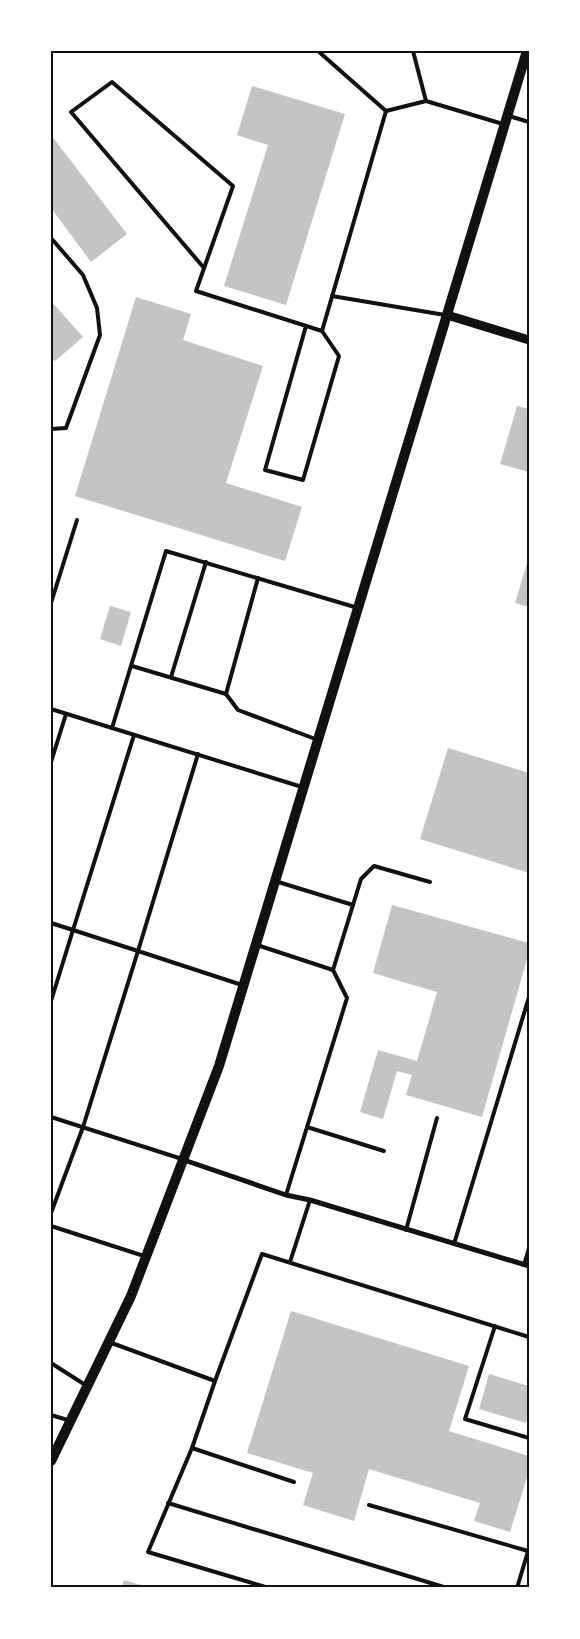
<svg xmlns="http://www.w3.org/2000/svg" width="580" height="1639" viewBox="0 0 580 1639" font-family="'PT Sans',sans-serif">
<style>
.building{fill:#c4c4c4}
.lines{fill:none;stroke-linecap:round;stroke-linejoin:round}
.service{stroke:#111;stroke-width:4}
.minor{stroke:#111;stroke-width:5}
.tertiary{stroke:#111;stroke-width:9}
.secondary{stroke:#111;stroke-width:10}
.neatline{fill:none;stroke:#111;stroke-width:2}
</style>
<rect width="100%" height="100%" fill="#fff"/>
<g class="building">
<path d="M252,86L345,114L286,305L224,286L268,145L237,135Z"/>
<path d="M51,135L127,234L91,262L51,208Z"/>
<path d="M136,297L191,314L183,340L263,366L226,483L302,507L285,561L75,496Z"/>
<path d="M51,301L83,337L55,361L51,357Z"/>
<path d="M517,406L529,409V472L500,464Z"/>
<path d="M528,560H529V607L515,603Z"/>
<path d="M110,606L131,612L121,646L100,639Z"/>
<path d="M448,748L529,773V873L420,839Z"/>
<path d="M392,905L529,943V952L482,1117L406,1095L412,1075L397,1071L383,1119L360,1112L378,1050L417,1061L437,992L373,973Z"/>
<path d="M291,1311L469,1366L449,1431L529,1456V1471L510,1532L474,1521L480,1503L369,1469L354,1521L303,1505L313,1473L247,1453Z"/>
<path d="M489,1374L529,1386V1414L526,1423L479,1409Z"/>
<path d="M124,1580L148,1587V1588H122Z"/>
</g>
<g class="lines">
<g class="service">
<path d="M318,51L386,111L426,101L503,124"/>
<path d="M413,51L426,101"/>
<path d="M509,116L529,122"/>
<path d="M51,238L83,275L97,308L100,335L66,428L51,429"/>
<path d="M204,268L71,112L112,82L233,186L196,291L322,331L386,111"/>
<path d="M332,296L445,315"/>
<path d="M306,326L265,470L303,480L339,356L322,331"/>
<path d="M51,603L77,520"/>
<path d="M132,666L226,694L258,578"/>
<path d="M171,677L206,562"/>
<path d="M226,694L238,710L318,740"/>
<path d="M51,709L302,787"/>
<path d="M112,728L166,551L358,608"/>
<path d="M198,754L138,951L242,985"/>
<path d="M51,762L66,714"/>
<path d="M275,881L353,905"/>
<path d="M51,923L73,930L134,735"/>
<path d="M257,945L333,970"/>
<path d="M51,1001L73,930L138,951L83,1127L51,1213"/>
<path d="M51,1117L182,1159"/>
<path d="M307,1127L384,1151"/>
<path d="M286,1195L347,998L333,970L361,879L374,866L430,882"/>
<path d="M51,1226L144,1256"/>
<path d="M406,1230L437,1118"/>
<path d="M454,1244L529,997"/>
<path d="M290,1262L310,1200"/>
<path d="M524,1265L529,1248"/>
<path d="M495,1326L465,1419L529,1438"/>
<path d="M109,1342L215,1381L262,1254L529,1337"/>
<path d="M51,1363L87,1386"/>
<path d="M215,1381L192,1448L148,1552L269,1588"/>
<path d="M51,1415L71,1421"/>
<path d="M192,1448L294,1482"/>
<path d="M168,1503L447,1588"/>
<path d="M369,1505L528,1551"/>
<path d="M517,1588L529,1548"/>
</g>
<path class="minor" d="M184,1160L286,1195L310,1200L529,1266"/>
<path class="tertiary" d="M447,315L529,340"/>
<path class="secondary" d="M51,1461L131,1296L219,1066L527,51"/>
</g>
<rect width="580" height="1639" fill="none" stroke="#ffffff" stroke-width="105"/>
<rect x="52" y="52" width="476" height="1534" class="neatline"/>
</svg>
